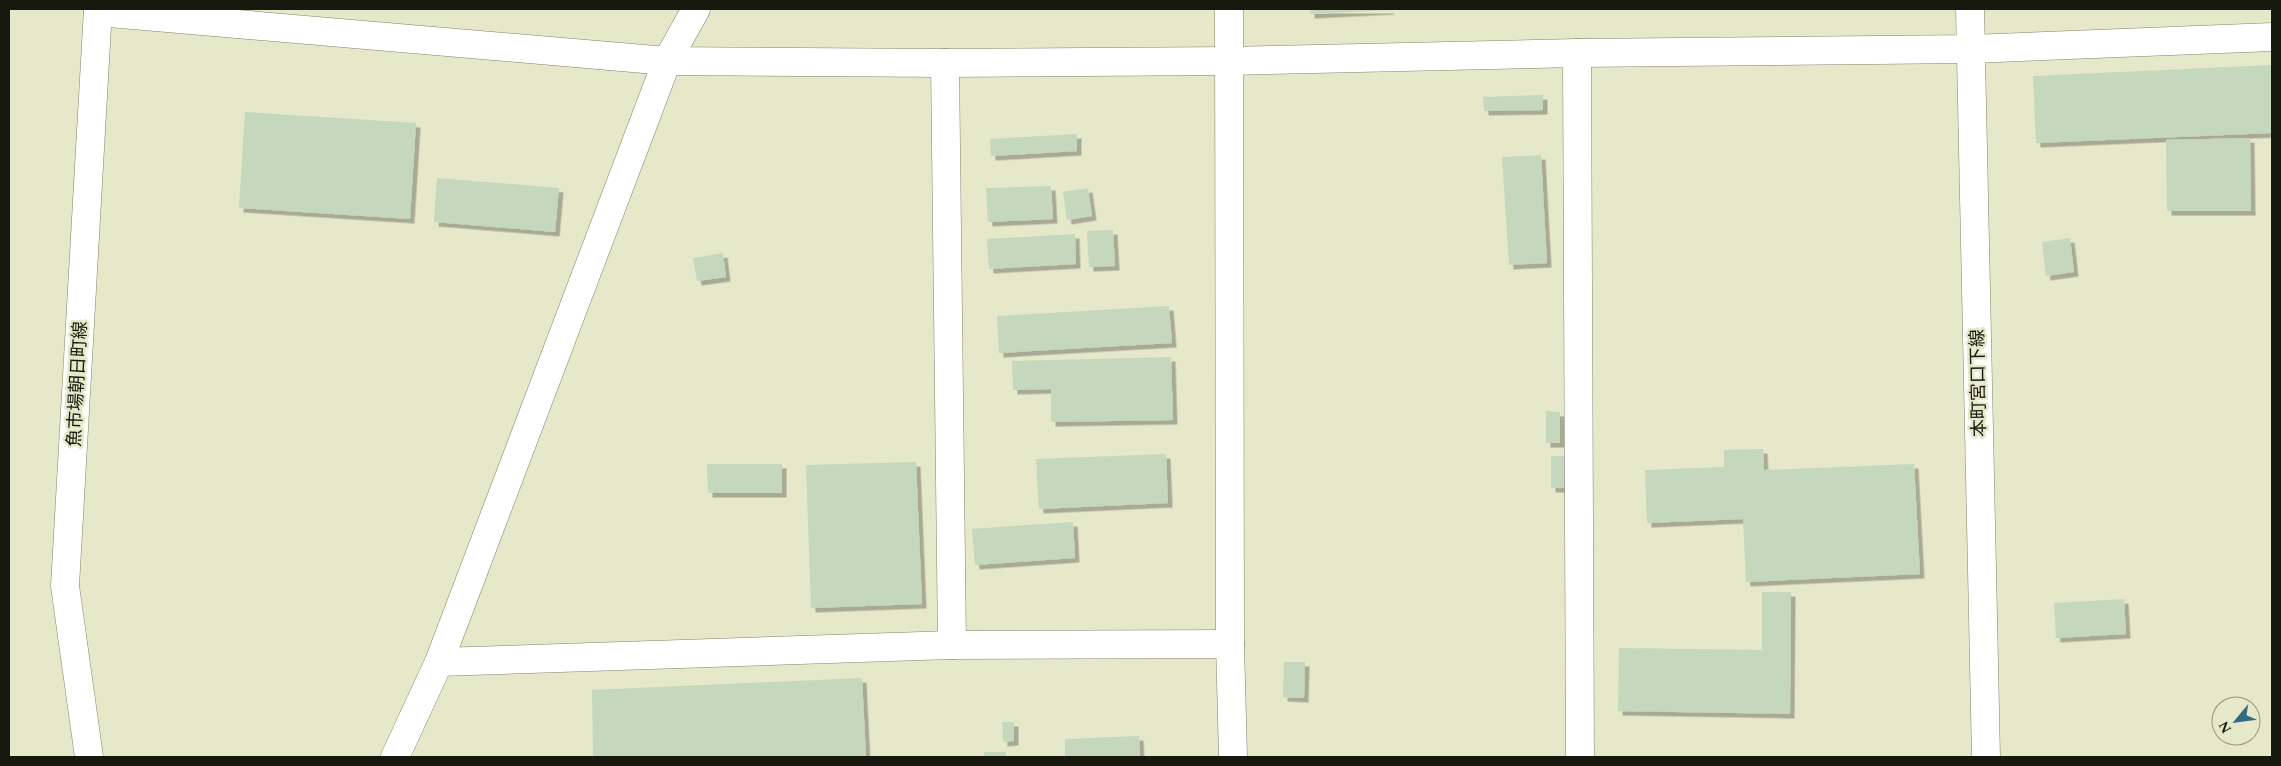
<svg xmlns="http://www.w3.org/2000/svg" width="2281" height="766" viewBox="0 0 2281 766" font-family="Spectral,'Noto Sans JP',serif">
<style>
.building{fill:#c5d7bd;filter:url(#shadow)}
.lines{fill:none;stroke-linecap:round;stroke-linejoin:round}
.minor-casing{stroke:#828468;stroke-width:29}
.minor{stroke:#fff;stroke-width:28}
.labels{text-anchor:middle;stroke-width:5;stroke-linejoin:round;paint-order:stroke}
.street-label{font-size:18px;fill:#18190e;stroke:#e5e8c9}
</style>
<defs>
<filter id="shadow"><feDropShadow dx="4.5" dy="4.5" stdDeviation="0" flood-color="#0004"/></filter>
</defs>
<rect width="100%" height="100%" fill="#e5e8c9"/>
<g class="building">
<path d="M1310,9H1390V10L1310,14Z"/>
<path d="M2272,65V133L2036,143L2033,76Z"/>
<path d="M1543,95V110L1484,111L1483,97Z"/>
<path d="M245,112L416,123L410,219L239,208Z"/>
<path d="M1077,134V151L991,156L990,139Z"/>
<path d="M2250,138L2251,211H2167L2166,140Z"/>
<path d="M1541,155L1547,263L1509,265L1502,157Z"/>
<path d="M437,178L559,188L555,232L434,222Z"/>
<path d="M1051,186L1053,219L988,222L986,188Z"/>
<path d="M1088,188L1092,216L1067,220L1063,192Z"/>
<path d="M1113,230L1115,266L1089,267L1087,231Z"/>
<path d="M1075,234L1076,264L989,269L987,239Z"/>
<path d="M2070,238L2074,272L2046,276L2042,242Z"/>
<path d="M723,253L726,277L697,281L693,258Z"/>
<path d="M1169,306L1172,343L999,353L997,316Z"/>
<path d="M1171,357L1173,420L1051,422V389L1013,390L1012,361Z"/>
<path d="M1546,411L1560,412V443H1546Z"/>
<path d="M1763,449L1764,470L1914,464L1920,574L1746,582L1743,519L1647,523L1645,470L1724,467V450Z"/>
<path d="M1166,454L1168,503L1039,509L1036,459Z"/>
<path d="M1551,456H1565L1564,488H1551Z"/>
<path d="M916,462L922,604L811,608L806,465Z"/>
<path d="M707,464H782V493H708Z"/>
<path d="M1073,522L1075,558L975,565L972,529Z"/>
<path d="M1762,592H1791L1790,714L1618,711L1619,648L1762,650Z"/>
<path d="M2124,599L2126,634L2056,638L2054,603Z"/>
<path d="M1284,662H1305L1304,698L1283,697Z"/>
<path d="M862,678L866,757H593L592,690Z"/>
<path d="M1002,722H1014V741L1003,742Z"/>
<path d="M1139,736L1140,757H1065V739Z"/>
<rect x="984" y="752" width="22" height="5"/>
</g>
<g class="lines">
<g class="minor-casing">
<g id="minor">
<path d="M1229,9L1230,644L1233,757"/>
<path d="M1970,9L1986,757"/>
<path d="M98,12L667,61L945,63L1229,61L1577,53L1971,49L2272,37"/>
<path d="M1577,53L1580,757"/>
<path d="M945,63L952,645"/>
<path d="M439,662L952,645L1230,644"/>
<path d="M89,757L65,586L98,9"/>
<path d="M395,757L439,662L667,61L696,9"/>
</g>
</g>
<use href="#minor" class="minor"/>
</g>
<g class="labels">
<g class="street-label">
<text transform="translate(1978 383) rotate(-91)" y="6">本町宮口下線</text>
<text transform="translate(77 384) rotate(-87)" y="6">魚市場朝日町線</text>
</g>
</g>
<rect width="2281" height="766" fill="none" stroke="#18190e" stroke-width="20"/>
<g transform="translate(2236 721) rotate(241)"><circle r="24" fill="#e5e8c9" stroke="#93957e"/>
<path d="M0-4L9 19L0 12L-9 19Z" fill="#326a84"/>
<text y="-8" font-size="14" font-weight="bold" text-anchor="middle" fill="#18190e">N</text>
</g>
</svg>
